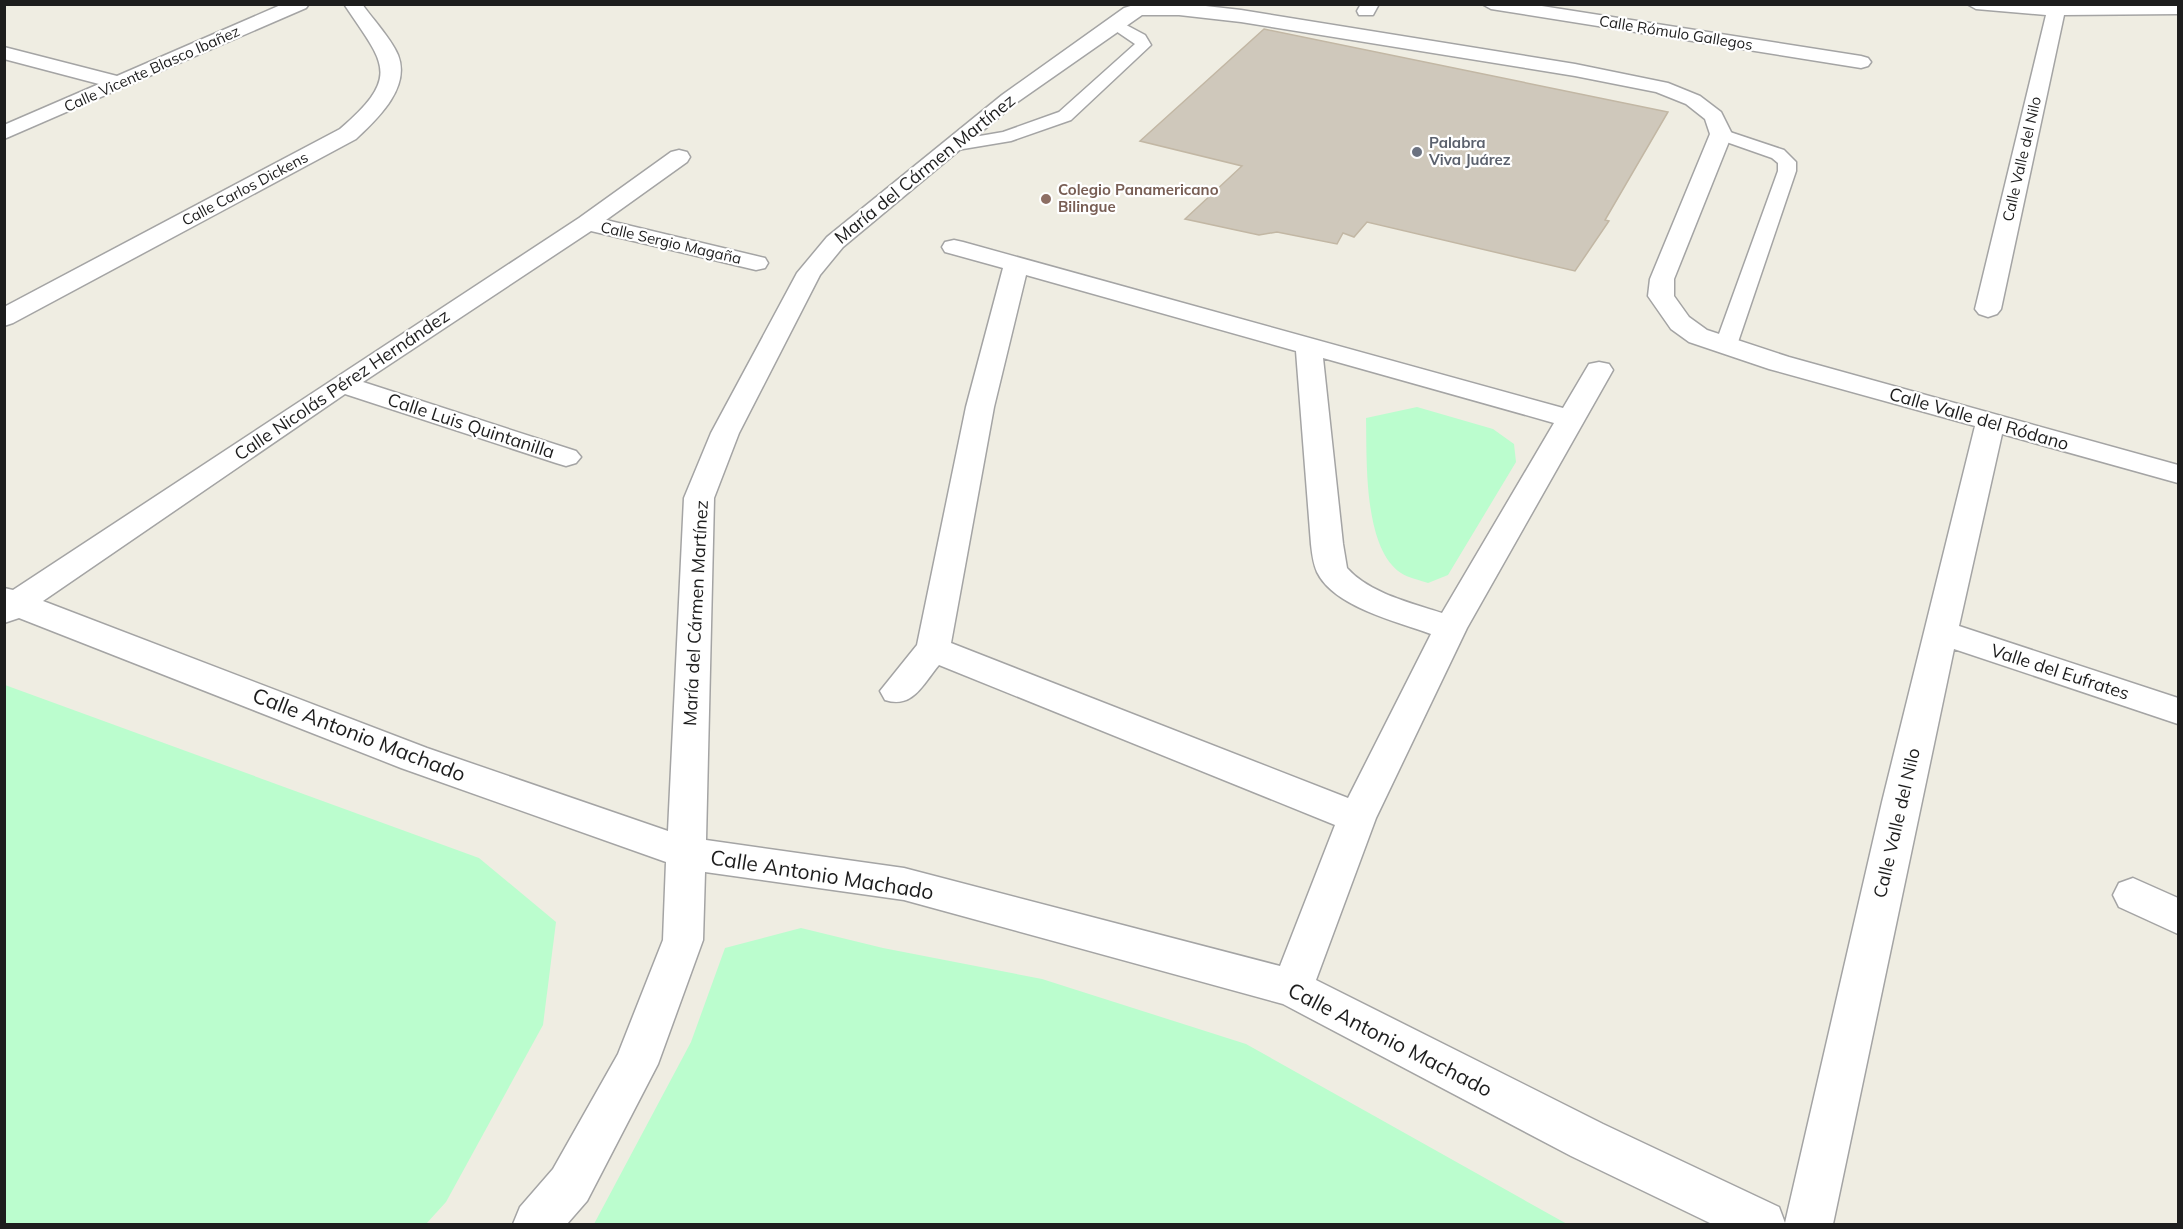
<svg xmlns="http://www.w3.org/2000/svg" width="2183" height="1229" viewBox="0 0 2183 1229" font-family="Mulish,sans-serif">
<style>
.park{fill:#bbfdce}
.building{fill:#cfc8bb;stroke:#c2b7a4;stroke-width:1.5}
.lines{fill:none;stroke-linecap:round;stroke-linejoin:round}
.lane-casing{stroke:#a4a4a4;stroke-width:3}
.street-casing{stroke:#a4a4a4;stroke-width:3}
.lane{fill:#fff;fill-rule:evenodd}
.street{fill:#fff;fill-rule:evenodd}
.worship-dot{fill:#6b7280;stroke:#fff;stroke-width:2}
.education-dot{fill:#8d6e63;stroke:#fff;stroke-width:2}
.labels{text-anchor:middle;stroke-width:4.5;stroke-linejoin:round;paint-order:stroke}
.far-street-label{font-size:15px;fill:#1d1d1d;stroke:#fff}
.far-worship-label{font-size:15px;font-weight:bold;fill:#5b616d;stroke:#fff;text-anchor:start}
.far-education-label{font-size:15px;font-weight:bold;fill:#785e54;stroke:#fff;text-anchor:start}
.street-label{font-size:18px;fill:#1d1d1d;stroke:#fff}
.near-street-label{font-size:21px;fill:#1d1d1d;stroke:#fff}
</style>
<rect width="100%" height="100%" fill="#efede2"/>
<g class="park">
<path d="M1417,407L1493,429L1514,444L1516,462L1448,575L1428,583C1420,580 1408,578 1401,573C1363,548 1367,459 1366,418Z"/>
<path d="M5,685L479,858L556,922L543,1025L446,1202L426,1224H5Z"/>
<path d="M801,928L883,948L1042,979L1246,1044L1567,1224H594L691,1042L725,948Z"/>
</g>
<path class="building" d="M1264,29L1668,112L1605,220L1609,221L1575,271L1367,222L1354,237L1343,233L1337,244L1277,232L1259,235L1185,219L1242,166L1140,141Z"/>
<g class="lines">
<g class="lane-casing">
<g id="lane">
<path d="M1115,19L1145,35L1151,45L1071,120L1011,141L951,151L945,150L942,146L945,142L1003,132L1059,112L1135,44L1110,27L1107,24L1110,21Z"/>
<path d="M1721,129L1784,150L1796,162V171L1737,345L1734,350L1726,352L1718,350L1715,345L1778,171V163L1772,158L1715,138L1712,134L1715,130Z"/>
</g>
</g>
<g class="street-casing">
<g id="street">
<path d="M283,4H309L306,8L4,139V125L99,84L4,59V47L117,76Z"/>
<path d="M344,4H362C374,21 390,37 398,55C411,88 377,119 356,139L13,323L4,326V307L340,129C403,75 383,63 344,4Z"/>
<path d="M1137,4H1188L1241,10L1575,64L1668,83L1700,96L1721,112L1732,134L1674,279V296L1689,317L1707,330L1789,357L2178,465V483L2002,434L1959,626L2178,698V724L1954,649L1833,1224H1712L1571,1156L1283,1004L904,900L705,872L703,940L658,1064L587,1201L567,1224H513L520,1207L553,1169L618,1054L663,940L666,862L401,768L19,618L4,623V588L13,590L579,218L671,152L679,150L687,152L690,157L687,162L606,220L765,258L768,263L765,268L756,270L591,231L363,382L576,451L581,457L576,463L566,466L556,463L345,394L43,601L427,748L668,831L684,498L711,433L797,273L827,237L1002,95L1124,8ZM1142,15H1179L1241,22L1575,76L1656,92L1686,104L1705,119L1710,134L1650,279L1648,296L1671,329L1689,342L1769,369L1975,426L1882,802L1785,1223L1779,1207L1603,1124L1316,980L1376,818L1467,628L1613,370L1609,364L1599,362L1589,364L1563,408L963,242L954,240L945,242L942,247L945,252L1003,268L966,407L917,645L880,691L885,700C913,709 923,684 939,665L1335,825L1280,966L904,868L706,840L714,498L739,433L820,275L843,247L1016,103ZM1026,275L1296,351L1311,544C1312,553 1313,563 1317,572C1334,607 1396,621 1431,634L1348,798L951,643L994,407ZM1323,358L1554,423L1442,613C1411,603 1369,593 1347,568L1343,544Z"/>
<path d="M1361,4H1379L1373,15H1359L1357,11Z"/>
<path d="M1482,4H1529L1861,56L1868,58L1871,62L1868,66L1861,68L1491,9Z"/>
<path d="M1967,4H2178V14L2064,15L2001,309L1997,314L1988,317L1979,314L1975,309L2046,15L1976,9Z"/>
<path d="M2133,878L2178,898V934L2119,907L2113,895L2119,883Z"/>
</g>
</g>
<use href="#lane" class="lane"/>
<use href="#street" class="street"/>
</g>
<circle class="worship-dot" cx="1417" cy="152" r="6"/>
<circle class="education-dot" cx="1046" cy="199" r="6"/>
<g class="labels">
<g class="far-street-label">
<text transform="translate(1676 33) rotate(9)" y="5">Calle Rómulo Gallegos</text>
<text transform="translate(152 69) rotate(-24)" y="5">Calle Vicente Blasco Ibañez</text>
<text transform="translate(2022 159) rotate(-77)" y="5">Calle Valle del Nilo</text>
<text transform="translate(245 189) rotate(-28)" y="5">Calle Carlos Dickens</text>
<text transform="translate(671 243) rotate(13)" y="5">Calle Sergio Magaña</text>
</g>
<g class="far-worship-label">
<text x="1429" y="148">Palabra<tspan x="1429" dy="17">Viva Juárez</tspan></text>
</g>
<g class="far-education-label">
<text x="1058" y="195">Colegio Panamericano<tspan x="1058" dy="17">Bilingue</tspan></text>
</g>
<g class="street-label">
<text transform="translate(925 169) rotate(-39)" y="6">María del Cármen Martínez</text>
<text transform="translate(342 385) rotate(-34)" y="6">Calle Nicolás Pérez Hernández</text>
<text transform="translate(1979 419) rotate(16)" y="6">Calle Valle del Ródano</text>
<text transform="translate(471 426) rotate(18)" y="6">Calle Luis Quintanilla</text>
<text transform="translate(696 613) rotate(-87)" y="6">María del Cármen Martínez</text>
<text transform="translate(2060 672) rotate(18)" y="6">Valle del Eufrates</text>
<text transform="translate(1897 823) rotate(-77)" y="6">Calle Valle del Nilo</text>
</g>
<g class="near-street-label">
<text transform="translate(359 735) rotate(21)" y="7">Calle Antonio Machado</text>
<text transform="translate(822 875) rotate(9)" y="7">Calle Antonio Machado</text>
<text transform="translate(1390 1040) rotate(27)" y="7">Calle Antonio Machado</text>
</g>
</g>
<rect width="2183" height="1229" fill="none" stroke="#1d1d1d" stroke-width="12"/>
</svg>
